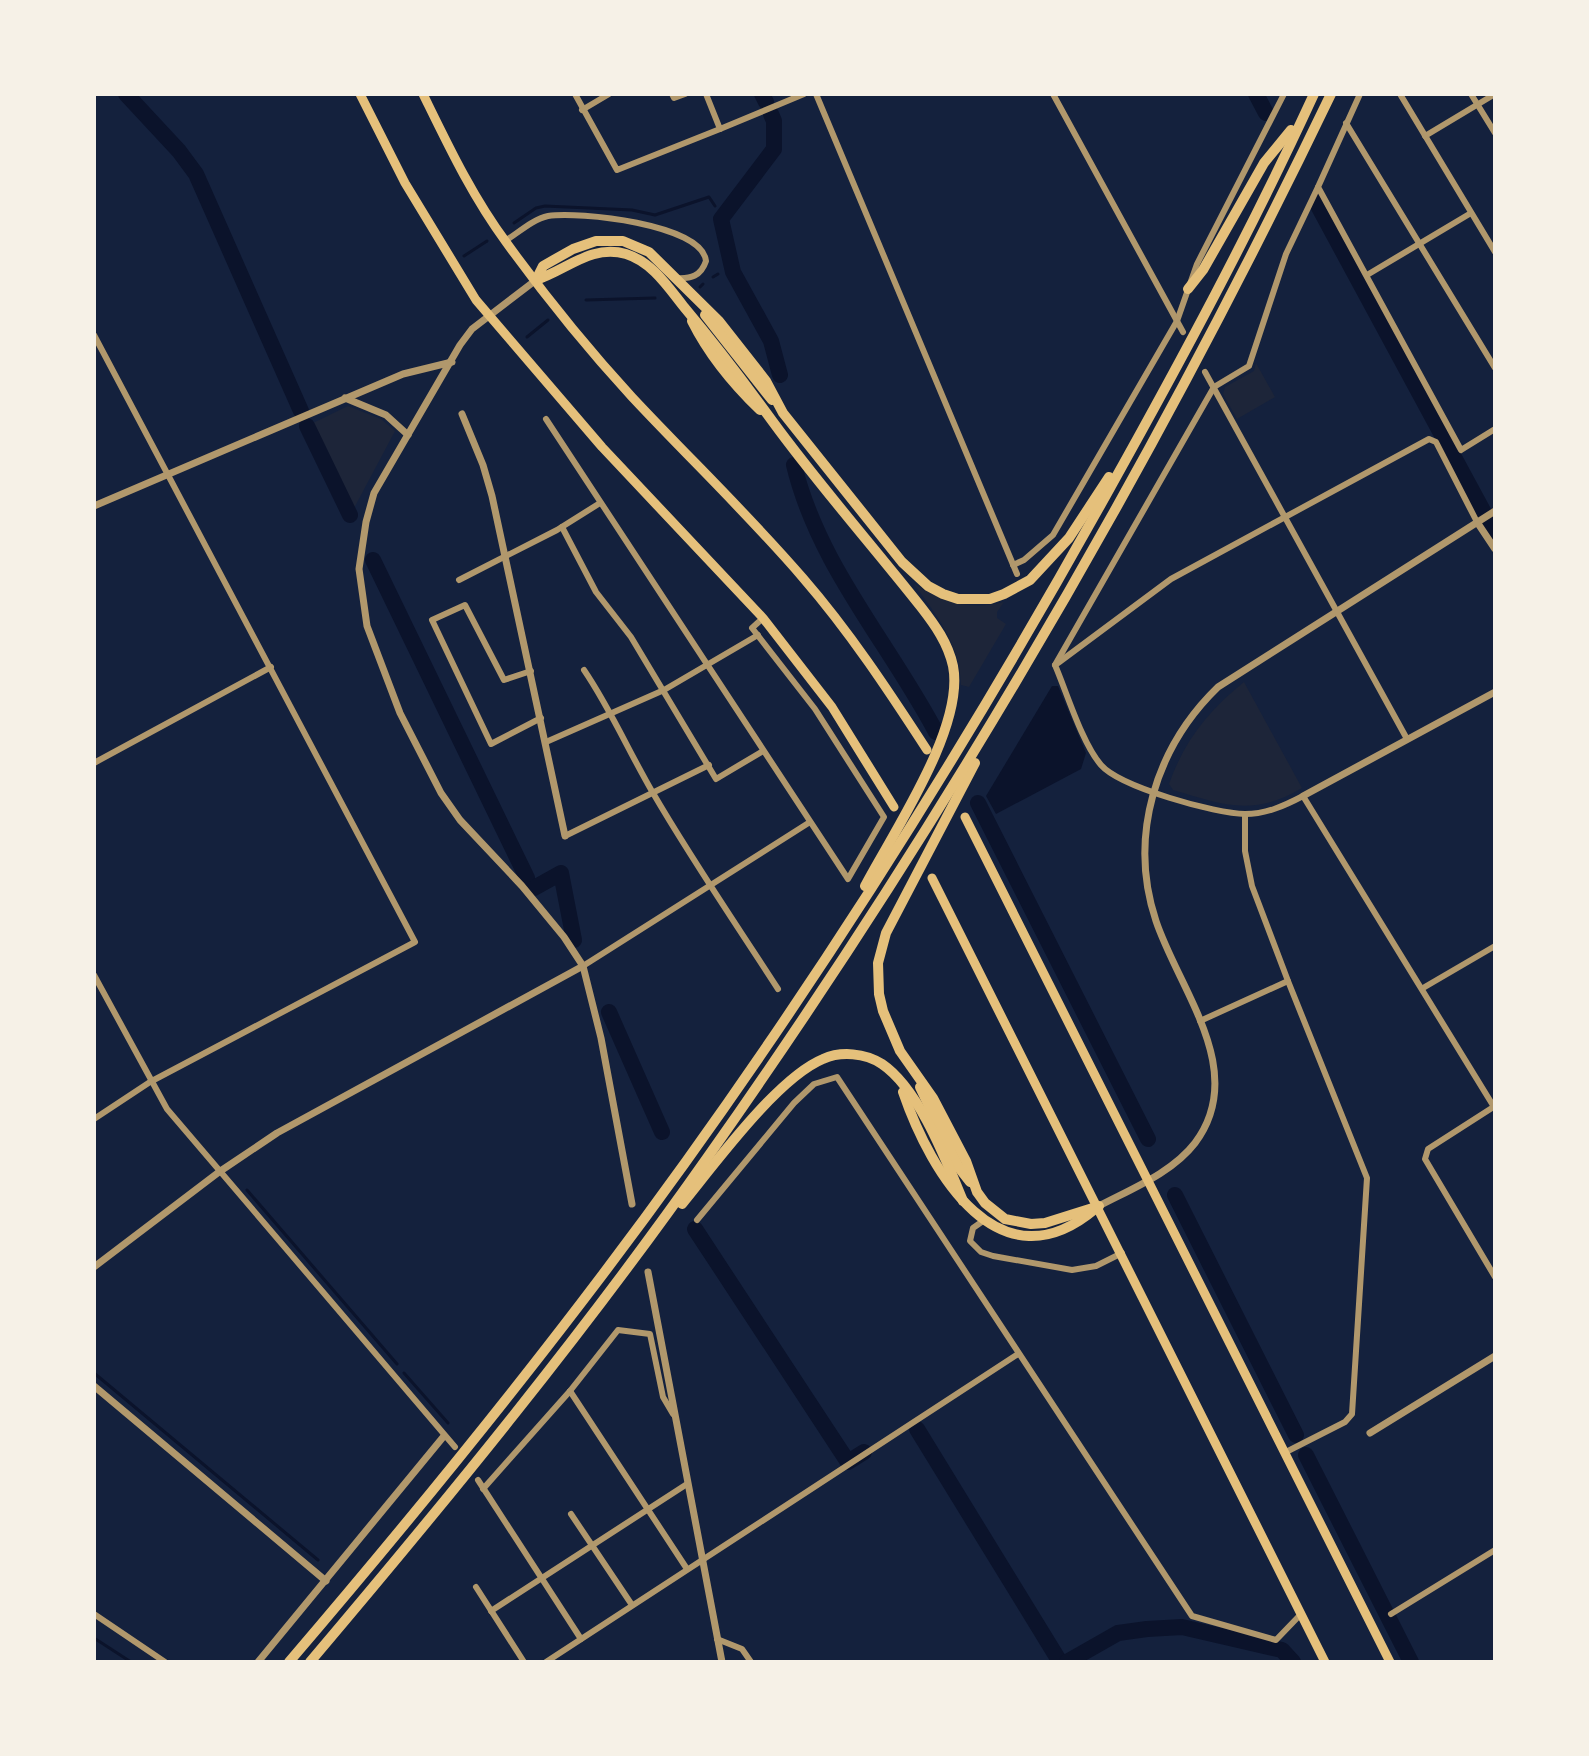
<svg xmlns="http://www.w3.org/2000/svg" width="1589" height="1756" viewBox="0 0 1589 1756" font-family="'Roboto Condensed',sans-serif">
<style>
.green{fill:#1d2539}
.water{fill:#0b132b}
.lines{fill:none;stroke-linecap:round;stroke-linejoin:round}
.stream{stroke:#0b132b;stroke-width:3}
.river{stroke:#0b132b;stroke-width:16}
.minor{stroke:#b1986c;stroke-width:6}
.tertiary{stroke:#b1986c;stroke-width:7}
.primary{stroke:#e5c07b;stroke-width:9}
.motorway{stroke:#e5c07b;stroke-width:10}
</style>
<rect width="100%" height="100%" fill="#14213d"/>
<g class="green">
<path d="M1256,363L1275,397L1237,419L1223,394L1225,387L1254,371Z"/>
<path d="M348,406L381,419L395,431L352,512L313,423Z"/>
<path d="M913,583C942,602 968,611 1004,602L997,612V618L1006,624L969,687L961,685C960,644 936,614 913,583Z"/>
<path d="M1244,682L1302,788C1253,817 1224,805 1173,790L1169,784C1184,741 1209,710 1244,682Z"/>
</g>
<path class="water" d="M1052,686H1058L1086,753L1081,769L996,814L986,796Z"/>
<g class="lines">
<g class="stream">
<path d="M719,212L721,219"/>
<path d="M514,223L536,208L545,206L632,210L655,215L709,197L715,206"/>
<path d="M464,256L487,241"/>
<path d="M729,270L732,269"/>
<path d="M713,277L718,274"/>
<path d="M700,287L703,284"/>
<path d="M586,300L655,298"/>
<path d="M527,337L548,320"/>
<path d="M247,1190L397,1364"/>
<path d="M94,1373L318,1560"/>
<path d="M404,1373L448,1423"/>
<path d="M94,1638L131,1662"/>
</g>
<g class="river">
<path d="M126,94L179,151L196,174L301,411"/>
<path d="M762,94L766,102"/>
<path d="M1256,94L1266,113"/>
<path d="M771,114L774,121V149L721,219L733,272L771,341L780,375"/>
<path d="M1316,202L1495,533"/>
<path d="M307,426L350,515"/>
<path d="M794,465C818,565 889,643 936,732"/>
<path d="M373,560L527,878"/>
<path d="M978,803L1148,1139"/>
<path d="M534,888L561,873L574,940"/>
<path d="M609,1012L662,1132"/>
<path d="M1175,1195L1296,1435"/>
<path d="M695,1229L848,1462L864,1452"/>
<path d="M917,1429L1060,1662"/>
<path d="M1306,1455L1411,1662"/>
<path d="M1067,1662L1118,1633L1147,1629L1182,1627L1282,1650L1293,1662"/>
</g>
<g class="minor">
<path d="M575,94L617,170L720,129"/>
<path d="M672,94L674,98L685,94"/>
<path d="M706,94L720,129L804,94"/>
<path d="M816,94L1017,574"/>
<path d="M1053,94L1183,332"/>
<path d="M1360,94L1318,187L1461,450L1495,429"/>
<path d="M1400,94L1495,252"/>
<path d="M1471,94L1495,133"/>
<path d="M582,110L609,94"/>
<path d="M1346,123L1495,368"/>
<path d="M1425,136L1495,94"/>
<path d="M505,241C518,233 533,219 548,216C578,211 702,224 706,261C701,276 691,279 676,278"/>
<path d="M1367,275L1471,213"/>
<path d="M94,335L415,942L150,1082L94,1119"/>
<path d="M1205,372L1407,739"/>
<path d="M546,419L848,879L884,817L815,709L752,628L763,618"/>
<path d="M562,527L596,592L631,637L716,779L763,751"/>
<path d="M1013,565L1024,560L1053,535L1177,321L1197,264L1284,94"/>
<path d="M459,580L557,530L600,503"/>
<path d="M1058,663L1171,579L1429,439L1436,442L1477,522"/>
<path d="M1055,665C1067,693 1082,743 1101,765C1120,787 1216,814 1245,814C1266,814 1284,806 1303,796L1494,1107"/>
<path d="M1055,665L1214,387L1249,366L1286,254L1318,187"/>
<path d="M584,670C610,708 629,752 653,793C692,860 736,924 778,989"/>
<path d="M531,671L504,680L465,605L432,620L491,744L541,718"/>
<path d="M546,742L664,690L758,635"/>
<path d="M94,763L271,667"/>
<path d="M565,836L709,765"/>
<path d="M583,966L810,822"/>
<path d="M94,975L167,1109L455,1447"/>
<path d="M1423,988L1495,946"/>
<path d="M1200,1021L1288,981L1252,886L1245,851V814"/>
<path d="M1495,1106L1428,1149L1425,1159L1495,1277"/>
<path d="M697,1220L794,1103L814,1084L837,1077L1192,1616L1276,1640L1301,1614"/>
<path d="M983,1221L973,1228L970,1241L981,1252L993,1256L1072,1270L1096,1266L1122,1253"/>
<path d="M570,1391L687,1569"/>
<path d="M1284,1453L1345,1422L1352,1414L1367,1178L1288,981"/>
<path d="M478,1480L581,1639"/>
<path d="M483,1489L570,1391L618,1330L650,1334L663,1397L673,1414"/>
<path d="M571,1514L632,1605"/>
<path d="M476,1587L524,1662"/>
<path d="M491,1611L687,1484"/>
<path d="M94,1614L165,1662"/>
<path d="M1391,1614L1495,1550"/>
<path d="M717,1639L742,1649L751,1662"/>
<path d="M546,1662L1018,1354"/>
</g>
<g class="tertiary">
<path d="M536,280L472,329L460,345L374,493L366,522L359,569L367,626L400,713L441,793L460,820L522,886L564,937L583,966L601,1038L632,1204"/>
<path d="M345,398L386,415L408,435"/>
<path d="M462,414L483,465L492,496L565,836"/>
<path d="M94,506L403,374L452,362"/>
<path d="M1477,522L1495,549"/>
<path d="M1303,796L1495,692"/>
<path d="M1099,1206C1131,1189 1172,1173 1195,1143C1249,1071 1179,990 1156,921C1128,837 1155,748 1218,687L1495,511"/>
<path d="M94,1267L219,1172L277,1133L583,966"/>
<path d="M648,1272L722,1662"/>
<path d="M94,1386L326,1581"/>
<path d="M1370,1433L1495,1356"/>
<path d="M258,1662L444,1436"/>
</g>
<g class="primary">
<path d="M360,94L405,183L476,300L602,447L763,618L832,707L894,807"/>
<path d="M423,94C448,145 472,196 506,242C545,296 587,348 632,397C689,458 749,515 803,578C849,631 888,690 927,750"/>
<path d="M965,817L1390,1662"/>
<path d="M932,878L1325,1662"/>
</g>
<g class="motorway">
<path d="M536,280L543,266L573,249L596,241H623L649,252L719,321L766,381L783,413L902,562L928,586L943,594L958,599H990L1004,594L1030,580L1069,538L1109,477"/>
<path d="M536,280C567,270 591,244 626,254C652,262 668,287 684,307C715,344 744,382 773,422C819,485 872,545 921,607C935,625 948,643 953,666C965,727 894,831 865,886"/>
<path d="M1188,289L1203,270L1264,163L1291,130"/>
<path d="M705,315L772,400"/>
<path d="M692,321C708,353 734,385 760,410"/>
<path d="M975,763L886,933L878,963L879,994L883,1011L900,1051L933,1098L966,1161L977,1192L985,1203L1005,1219L1031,1224L1045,1223L1099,1206"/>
<path d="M920,1087L959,1168L970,1182"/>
<path d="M903,1092C931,1174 1000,1289 1095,1209"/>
<path d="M682,1204C714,1165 777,1078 823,1059C841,1051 865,1053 882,1064C919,1089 946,1160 963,1201"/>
<path d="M289,1662C389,1545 487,1426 581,1303C778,1046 953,771 1110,488C1182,359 1252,229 1314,94"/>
<path d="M310,1662C448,1499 584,1333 707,1158C945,821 1152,466 1331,94"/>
</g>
</g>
<rect width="1589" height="1756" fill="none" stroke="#f6f1e7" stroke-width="192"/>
</svg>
